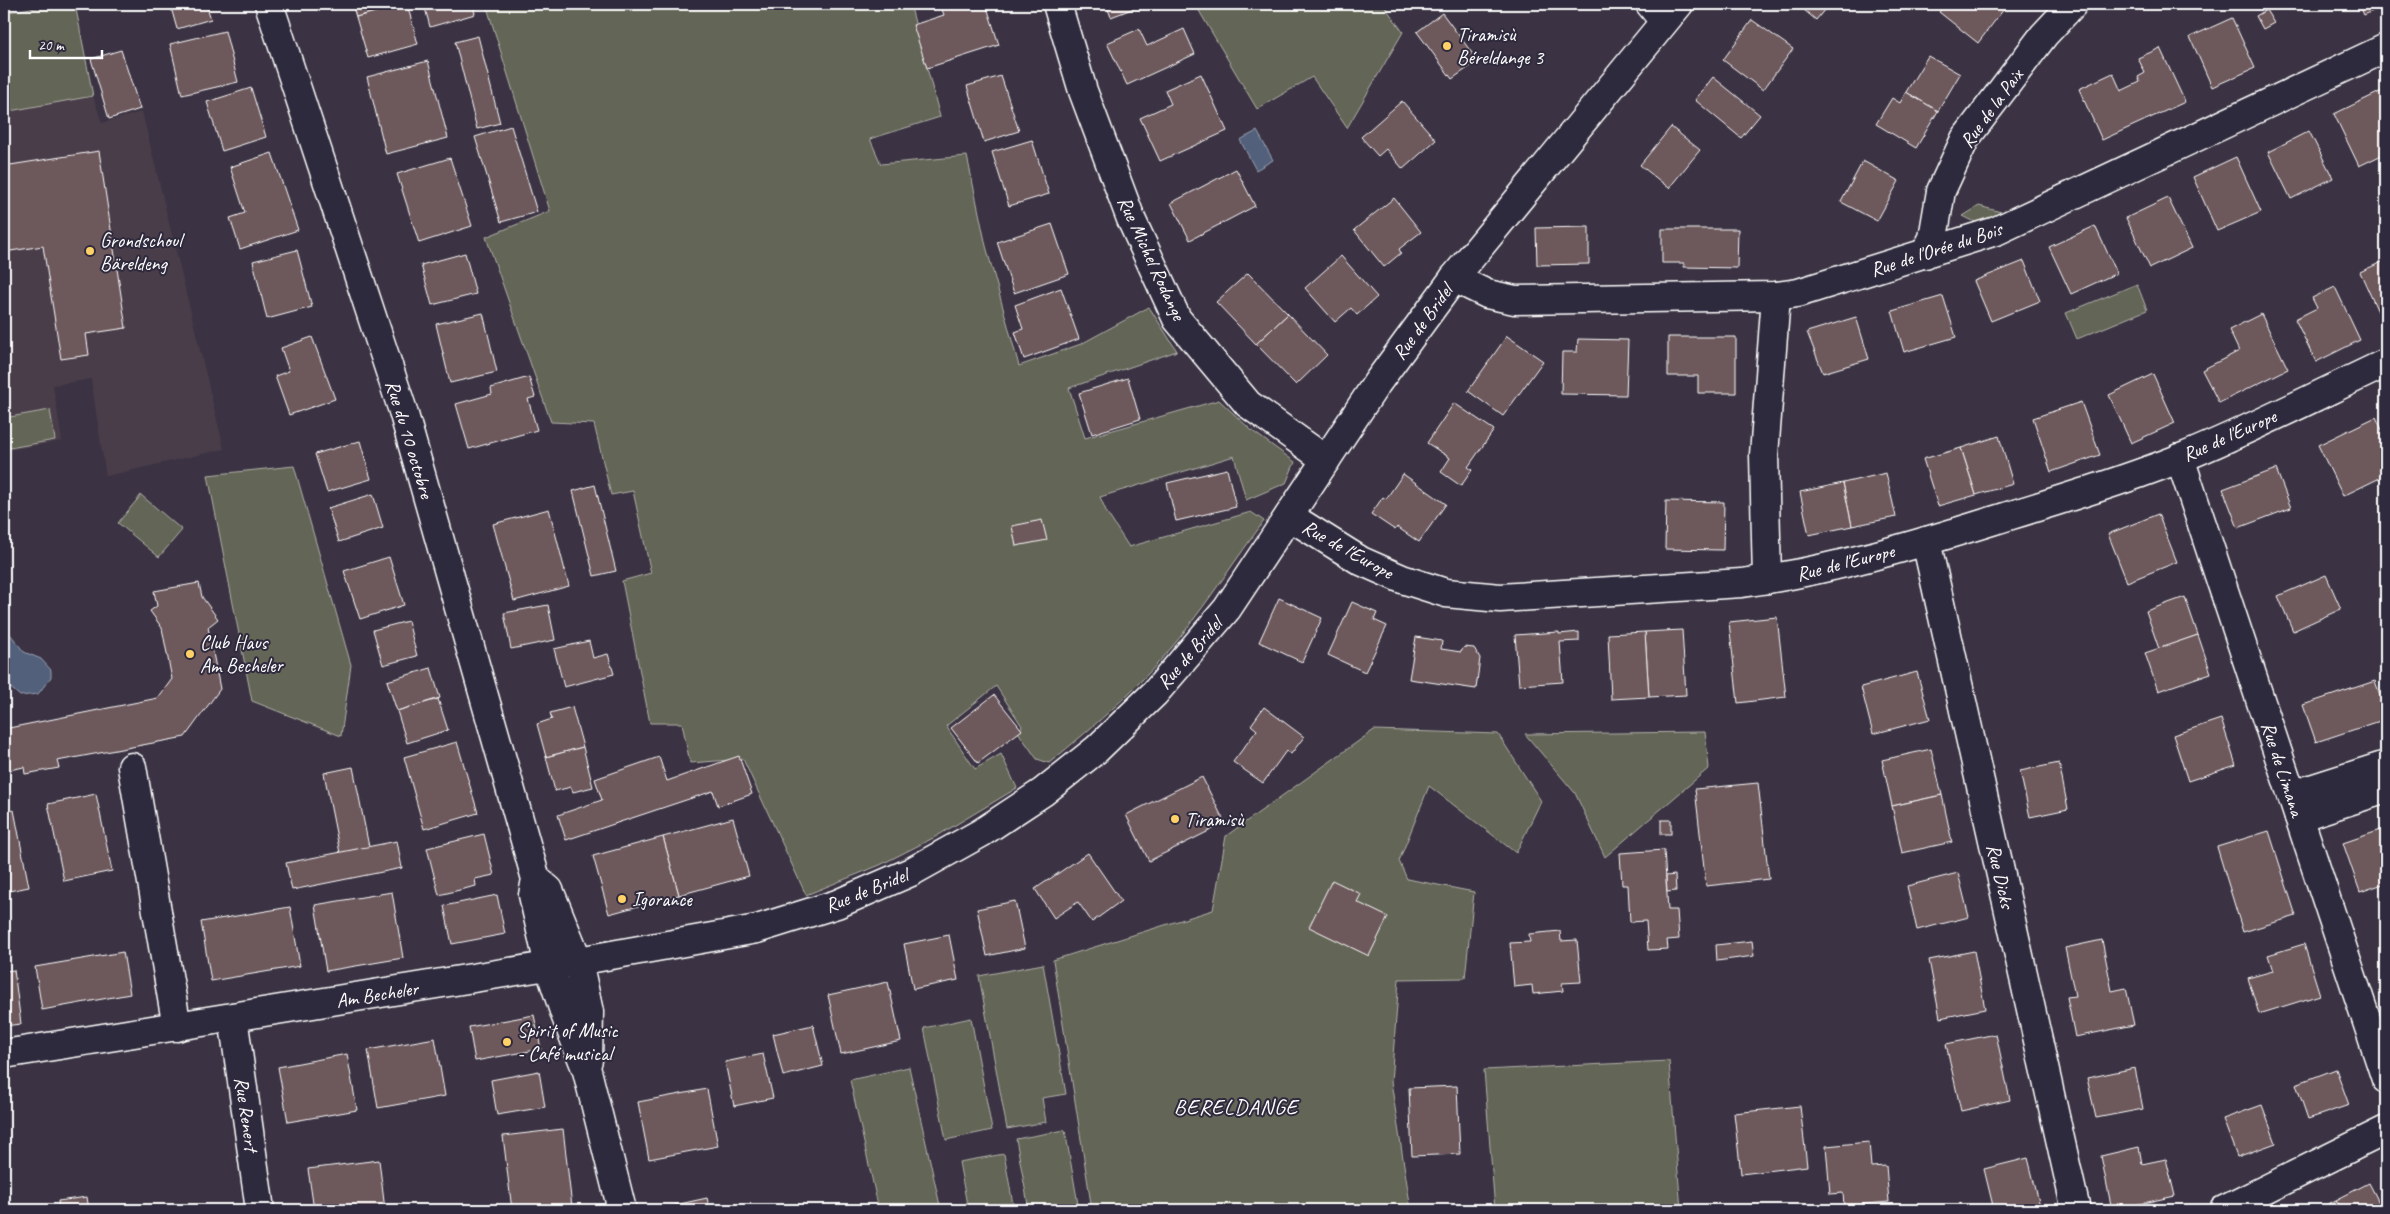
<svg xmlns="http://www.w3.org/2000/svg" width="2390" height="1214" viewBox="0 0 2390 1214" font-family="Caveat,sans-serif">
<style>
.built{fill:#4a3e4a}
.green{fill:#646557;stroke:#b2b2ab}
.water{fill:#53617c;stroke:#98a0b0}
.building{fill:#6d585b;stroke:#fff}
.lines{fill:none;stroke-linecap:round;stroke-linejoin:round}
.minor-casing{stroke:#fff;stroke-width:31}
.major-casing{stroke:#fff;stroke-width:31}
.minor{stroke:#2f2a3d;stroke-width:28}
.major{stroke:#2f2a3d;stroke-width:28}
.poi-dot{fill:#ffd166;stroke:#2f2a3d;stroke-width:2}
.labels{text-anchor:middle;stroke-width:4;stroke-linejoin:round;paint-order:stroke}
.poi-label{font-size:20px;fill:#fff;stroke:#2f2a3d;text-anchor:start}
.street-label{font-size:20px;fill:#fff;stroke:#2f2a3d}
.quarter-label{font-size:22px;letter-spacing:1px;fill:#fff;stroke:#2f2a3d}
</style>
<rect width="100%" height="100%" fill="#3b3343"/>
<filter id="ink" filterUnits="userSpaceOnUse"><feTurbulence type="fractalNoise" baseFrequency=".02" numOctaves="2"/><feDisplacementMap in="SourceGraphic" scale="10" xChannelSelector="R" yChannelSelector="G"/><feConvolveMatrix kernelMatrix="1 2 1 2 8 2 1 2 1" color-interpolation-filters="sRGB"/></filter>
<g filter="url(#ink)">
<path class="built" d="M93,96L102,123L142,112L224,449L106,476L91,379L53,385L62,441L4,451V112Z"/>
<g class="green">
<path d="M53,4H75L93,96L4,112V13Z"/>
<path d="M486,4H754L755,6L763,4H910L940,117L870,139L881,164L967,156L986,246L1019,366L1081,344L1149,307L1177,351L1069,388L1085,438L1219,400L1251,430L1295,462L1286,483L1246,500L1234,456L1100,497L1107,513L1129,547L1251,512L1264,521C1236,559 1210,599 1181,636C1143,684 1096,725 1049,763L1037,759L1018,732L1022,726L996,686L946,726L975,769L1001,754L1017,788L937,836L880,865L806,895L743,759L690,763L682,723H650L622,581L651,573L633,491L611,495L594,424L551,422L486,237L550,211Z"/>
<path d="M1195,4H1383L1403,32L1347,128L1312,77L1257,109Z"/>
<path d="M1979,206L2001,212V215L1979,224L1963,216Z"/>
<path d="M2137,284L2147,310L2077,339L2066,313Z"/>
<path d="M50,410L55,440L4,449V418Z"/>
<path d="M294,466L351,665L341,736L252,701L208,475Z"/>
<path d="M141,495L182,530L159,557L118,523Z"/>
<path d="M1374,730L1498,734L1541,801L1516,853L1429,786L1399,861L1407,879L1474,892L1465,978L1399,979L1391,1082L1411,1210H1092L1053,960L1213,910L1226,836Z"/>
<path d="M1705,732L1709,768L1605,857L1575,793L1525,734Z"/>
<path d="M1043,964L1066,1094L1042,1098L1046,1122L1007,1129L979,976Z"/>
<path d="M971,1018L992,1130L946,1140L924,1028Z"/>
<path d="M1669,1061L1681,1210H1495L1484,1070Z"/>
<path d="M909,1067L941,1210H879L850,1080Z"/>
<path d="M1065,1130L1079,1210H1029L1016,1139Z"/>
<path d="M1004,1154L1014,1210H968L959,1162Z"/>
</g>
<g class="water">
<path d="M1257,131L1273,160L1256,170L1240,140Z"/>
<path d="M4,626L24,652L41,659L51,670V677L38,694L20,696L4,682Z"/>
</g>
<g class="building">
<path d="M170,4H206L211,19L177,29Z"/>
<path d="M352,4H406L356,17Z"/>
<path d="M407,4L418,44L368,58L356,17Z"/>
<path d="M424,4H473L475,14L430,27Z"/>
<path d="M940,4H986L999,45L927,68L913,25L944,15Z"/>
<path d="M1106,4H1145L1111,17Z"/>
<path d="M1797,4H1829L1816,20Z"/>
<path d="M1945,4H2006L2007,5L1978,43L1939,12Z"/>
<path d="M2359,4H2377L2379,8L2364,15Z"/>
<path d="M2266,10L2274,23L2263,29L2256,16Z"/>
<path d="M1442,13L1478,61L1452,79L1417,32Z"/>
<path d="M2232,18L2255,68L2212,87L2190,37Z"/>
<path d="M1752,20L1793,49L1763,90L1723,60Z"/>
<path d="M1139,29L1147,46L1184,29L1195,54L1127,85L1107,43Z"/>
<path d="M225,31L238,82L182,95L170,44Z"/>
<path d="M478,36L500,123L477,129L455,42Z"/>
<path d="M2160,48L2185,102L2102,140L2079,89L2113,73L2121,91L2140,82L2138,77L2145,73L2138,58Z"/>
<path d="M121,50L140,109L109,119L91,59Z"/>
<path d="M1928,56L1960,74L1938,111L1906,92Z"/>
<path d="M428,61L448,138L386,154L367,77Z"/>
<path d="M1201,74L1227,131L1160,161L1140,118L1171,104L1165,90Z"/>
<path d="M1001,76L1019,131L984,142L967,86Z"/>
<path d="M1713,77L1760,115L1741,138L1695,100Z"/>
<path d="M251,88L266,137L222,151L207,102Z"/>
<path d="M2382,91L2386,99V153L2359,166L2334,114Z"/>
<path d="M1906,92L1938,111L1916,148L1876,124L1892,98L1900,103Z"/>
<path d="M1402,101L1436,140L1403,169L1386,149L1378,156L1361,137Z"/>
<path d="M511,126L537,212L501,222L475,137Z"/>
<path d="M1671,127L1700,150L1669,188L1640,165Z"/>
<path d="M2309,131L2333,178L2291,199L2268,152Z"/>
<path d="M1032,140L1049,194L1009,206L992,152Z"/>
<path d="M99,151L126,328L86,334L89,355L61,359L43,246L4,252V166Z"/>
<path d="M272,153L298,230L240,249L230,218L245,213L230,167Z"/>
<path d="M2236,157L2261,212L2217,231L2193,177Z"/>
<path d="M450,158L472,226L419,243L397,174Z"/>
<path d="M1863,161L1899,181L1877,221L1841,202Z"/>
<path d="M1236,169L1255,206L1190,240L1171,203Z"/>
<path d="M1394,198L1421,232L1399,249L1401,253L1384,267L1354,230Z"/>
<path d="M2168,198L2192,248L2150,268L2126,218Z"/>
<path d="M1052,224L1069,274L1014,293L997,242Z"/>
<path d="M2095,226L2117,273L2071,294L2049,247Z"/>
<path d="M1589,227V264L1537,265L1536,228Z"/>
<path d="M1662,229H1738L1737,268L1684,267V263H1662Z"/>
<path d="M297,250L312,307L267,319L253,261Z"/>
<path d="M465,253L476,294L432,305L421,265Z"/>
<path d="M1341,256L1377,297L1357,315L1351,308L1335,322L1305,288Z"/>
<path d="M2386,260V313L2380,316L2360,272Z"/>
<path d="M2024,261L2040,301L1991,321L1974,281Z"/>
<path d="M1248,273L1288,314L1256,344L1216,302Z"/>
<path d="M2335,287L2360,340L2316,362L2295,319L2317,308L2312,298Z"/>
<path d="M1061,288L1079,339L1024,359L1015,332L1023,329L1015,305Z"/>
<path d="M1943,296L1956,337L1904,352L1892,311Z"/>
<path d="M483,313L497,372L450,383L436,324Z"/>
<path d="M1288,314L1327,355L1296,385L1256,344Z"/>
<path d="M2261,314L2288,369L2219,403L2202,370L2239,351L2229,330Z"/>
<path d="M1856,317L1869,359L1823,373L1807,332Z"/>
<path d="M1507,336L1543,361L1503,416L1468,391Z"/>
<path d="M312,337L335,399L289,415L275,376L289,371L281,348Z"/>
<path d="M1668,337H1736V393H1698V376H1668Z"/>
<path d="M1578,339L1628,340L1626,395L1561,394L1562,352H1577Z"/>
<path d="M2153,374L2175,423L2131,443L2109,395Z"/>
<path d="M529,377L535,397L528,399L537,430L469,449L456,404L492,394L491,388Z"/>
<path d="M1128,378L1140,419L1092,434L1079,393Z"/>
<path d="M2081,402L2100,455L2051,472L2033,418Z"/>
<path d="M1454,403L1494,430L1468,467L1472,470L1461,486L1441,472L1450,458L1427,443Z"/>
<path d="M2376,417L2386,438V475L2343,496L2318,445Z"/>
<path d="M1999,436L2013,484L1976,495L1961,448Z"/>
<path d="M360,441L371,479L327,492L315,454Z"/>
<path d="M1961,448L1976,495L1938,506L1923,459Z"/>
<path d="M1227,469L1236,507L1176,521L1167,483Z"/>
<path d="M2276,469L2291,508L2238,528L2223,489Z"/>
<path d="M1886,473L1896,517L1852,526L1843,483Z"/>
<path d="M1403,474L1446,504L1419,542L1397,527L1395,530L1371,514L1383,497L1386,499Z"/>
<path d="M1843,483L1852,526L1809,535L1800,492Z"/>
<path d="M595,485L616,571L594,576L573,491Z"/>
<path d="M373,494L383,528L339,542L328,508Z"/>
<path d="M1666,501L1724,502L1723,550L1665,549Z"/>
<path d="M549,509L569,586L514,601L493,524Z"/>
<path d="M2158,514L2177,562L2127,582L2108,534Z"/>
<path d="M1042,520L1047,540L1016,546L1012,526Z"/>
<path d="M389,557L404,605L360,619L344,571Z"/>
<path d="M2326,575L2341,609L2293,631L2278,596Z"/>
<path d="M199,583L202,597L218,619L208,627L220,689L185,737L57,761L59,768L25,774L24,767L4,771V729L158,698L172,679L162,628L150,611L157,606L154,591Z"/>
<path d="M2185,597L2198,635L2159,649L2146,611Z"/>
<path d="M1279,598L1322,618L1302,662L1259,642Z"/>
<path d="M1352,602L1377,613L1374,620L1387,626L1365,672L1328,655Z"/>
<path d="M548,605L555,640L511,649L504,613Z"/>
<path d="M1777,617L1786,697L1738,703L1729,622Z"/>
<path d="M408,621L417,656L383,665L373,630Z"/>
<path d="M1682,630L1686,695L1649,697L1645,632Z"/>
<path d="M1559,632V634L1579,632V641L1560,642L1563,682L1519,685L1515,635Z"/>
<path d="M1645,632L1649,697L1611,699L1608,634Z"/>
<path d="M2198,635L2211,673L2158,691L2145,653Z"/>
<path d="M1416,637L1442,641L1441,649L1461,652L1464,647L1474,648L1480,658L1476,689L1409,679Z"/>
<path d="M589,641L593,658L608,654L614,674L564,687L554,649Z"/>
<path d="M431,668L440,698L397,711L387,681Z"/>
<path d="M1917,672L1930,719L1873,734L1861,687Z"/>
<path d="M2375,681L2386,712V719L2316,742L2303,705Z"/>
<path d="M994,695L1022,730L978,763L951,728Z"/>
<path d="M438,699L448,730L407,743L397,711Z"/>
<path d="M572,707L583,747L546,757L537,724L552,719L550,713Z"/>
<path d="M1264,707L1304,737L1291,754L1286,751L1263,783L1233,762L1257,730L1251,725Z"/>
<path d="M2221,719L2236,765L2188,781L2173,735Z"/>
<path d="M457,742L478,813L424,829L404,757Z"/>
<path d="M583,747L593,787L573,792L571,787L555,791L546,757Z"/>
<path d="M1931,749L1942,795L1892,806L1882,760Z"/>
<path d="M739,756L752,794L718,806L713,791L566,840L558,815L602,800L595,779L659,757L667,781Z"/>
<path d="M2059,763L2068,809L2030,817L2020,771Z"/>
<path d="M353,767L369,847L340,853L324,773Z"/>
<path d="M1202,777L1225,823L1149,861L1126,815Z"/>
<path d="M1758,783L1769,879L1706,886L1695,789Z"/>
<path d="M96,794L112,871L64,881L48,804Z"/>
<path d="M1942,795L1952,842L1902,853L1892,806Z"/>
<path d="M14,810L29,887L4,892V812Z"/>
<path d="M733,818L749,876L679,895L663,837Z"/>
<rect x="1661" y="820" width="10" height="14"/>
<path d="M2384,829L2386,835V883L2360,892L2343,843Z"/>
<path d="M2269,831L2296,916L2243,932L2217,847Z"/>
<path d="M484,834L494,875L475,879L476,886L439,895L427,848Z"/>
<path d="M663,837L679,895L609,914L593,856Z"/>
<path d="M397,841L402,868L292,890L286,863Z"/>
<path d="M1664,850L1668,910H1677L1679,939L1667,940L1668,949L1648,950L1646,921L1630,922L1628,885H1622L1620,853Z"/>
<path d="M1088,853L1121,901L1092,922L1078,902L1054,918L1035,889Z"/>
<path d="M1958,873L1969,917L1917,930L1907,886Z"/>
<path d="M1675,875L1676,891L1667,892L1666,876Z"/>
<path d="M1332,880L1361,894L1357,902L1388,917L1369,956L1309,927Z"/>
<path d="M392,892L403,958L326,971L315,905Z"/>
<path d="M497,895L505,934L452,944L444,906Z"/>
<path d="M1015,901L1025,948L987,956L977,909Z"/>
<path d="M290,907L300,966L211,981L201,922Z"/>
<path d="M1560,931L1561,941L1577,940L1581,982L1562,983L1563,991L1533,994L1532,985L1514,987L1510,943L1530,942L1529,934Z"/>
<path d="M949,935L958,980L913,989L904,944Z"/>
<path d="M2102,940L2112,991L2126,988L2134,1025L2075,1037L2067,997L2075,996L2065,948Z"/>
<path d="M1752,941L1754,956L1717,961L1716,945Z"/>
<path d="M2304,944L2320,995L2259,1014L2248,978L2273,971L2268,955Z"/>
<path d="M1974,951L1985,1009L1940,1018L1929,960Z"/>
<path d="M123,952L130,994L42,1010L35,967Z"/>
<path d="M14,970L21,1024L4,1026V971Z"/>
<path d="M888,982L901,1041L841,1054L828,995Z"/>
<path d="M534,1015L541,1049L475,1061L469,1027Z"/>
<path d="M813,1025L823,1066L783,1076L773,1034Z"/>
<path d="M1996,1034L2010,1100L1961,1111L1946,1044Z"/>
<path d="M435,1038L445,1096L378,1108L368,1050Z"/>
<path d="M347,1054L357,1110L288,1122L278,1067Z"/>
<path d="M763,1054L773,1098L734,1106L725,1062Z"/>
<path d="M2135,1068L2143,1109L2096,1118L2087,1078Z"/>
<path d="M2336,1069L2349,1105L2308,1119L2296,1084Z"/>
<path d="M539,1071L545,1107L497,1115L491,1080Z"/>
<path d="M1457,1086L1460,1154L1412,1156L1409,1088Z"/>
<path d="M707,1089L718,1146L649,1159L638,1102Z"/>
<path d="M2262,1105L2276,1143L2237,1157L2223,1119Z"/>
<path d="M1800,1106L1807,1166L1741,1174L1734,1113Z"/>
<path d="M563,1129L572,1207L549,1210H512L503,1136Z"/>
<path d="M1869,1142L1871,1167L1886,1166L1889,1202L1844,1206L1843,1193L1830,1194L1826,1146Z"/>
<path d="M2139,1147L2142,1164L2166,1159L2175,1196L2112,1210L2101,1156Z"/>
<path d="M2028,1158L2041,1210H1994L1984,1169Z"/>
<path d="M379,1160L385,1210H314L308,1169Z"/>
<path d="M2369,1183L2383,1210H2342L2336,1200Z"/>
<path d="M87,1197L89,1210H59L58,1201Z"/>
<path d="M707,1198L710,1210H657V1209Z"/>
<path d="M2336,1200L2342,1210H2316Z"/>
</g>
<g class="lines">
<g class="minor-casing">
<g id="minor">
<path d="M269,4L403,411L536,879L533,895L549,966L566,1017L587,1071L622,1210"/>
<path d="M1057,4L1083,91L1131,219L1177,319L1248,404L1326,460"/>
<path d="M1650,4L1664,21"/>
<path d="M1925,254L1933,238L1941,191L1965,139L2044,35L2073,4"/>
<path d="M1454,278L1487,294L1515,300L1776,296L1798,293L1996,231L2386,48"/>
<path d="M2180,458L2386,1079"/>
<path d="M1289,516L1361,561L1402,579L1446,593L1500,598L1742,583C1829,571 1912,546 1995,520C2057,501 2120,482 2181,458C2250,430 2318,395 2386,363"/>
<path d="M1926,541L2076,1210"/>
<path d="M1767,579L1764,455L1776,296"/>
<path d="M132,767L177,1027"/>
<path d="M2292,795L2386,765"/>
<path d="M2299,817L2386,789"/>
<path d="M536,879L549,890L578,961L589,1012L588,1060"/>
<path d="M233,1017L260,1210"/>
<path d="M2224,1210L2386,1130"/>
</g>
</g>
<g class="major-casing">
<path id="major" d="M4,1054L578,961L757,929L837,904L911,872L981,833L1043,792L1097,749L1155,693L1227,609L1377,383L1454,278L1679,4"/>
</g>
<use href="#minor" class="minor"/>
<use href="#major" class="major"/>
</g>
</g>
<g class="poi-dot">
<circle cx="1447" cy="46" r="5"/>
<circle cx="90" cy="251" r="5"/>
<circle cx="190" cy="654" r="5"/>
<circle cx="1175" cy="819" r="5"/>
<circle cx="622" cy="899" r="5"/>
<circle cx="507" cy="1042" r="5"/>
</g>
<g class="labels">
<g class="poi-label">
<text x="1457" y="41">Tiramisù<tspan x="1457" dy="23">Béreldange 3</tspan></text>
<text x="100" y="247">Grondschoul<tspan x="100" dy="23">Bäreldeng</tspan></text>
<text x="200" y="649">Club Haus<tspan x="200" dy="23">Am Becheler</tspan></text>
<text x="1185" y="826">Tiramisù</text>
<text x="632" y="906">Igorance</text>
<text x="517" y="1037">Spirit of Music<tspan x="517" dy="23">- Café musical</tspan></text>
</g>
<g class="street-label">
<text transform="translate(1991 108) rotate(-54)" y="7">Rue de la Paix</text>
<text transform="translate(1936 249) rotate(-18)" y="7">Rue de l'Orée du Bois</text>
<text transform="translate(1152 258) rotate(65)" y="7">Rue Michel Rodange</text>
<text transform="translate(1422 322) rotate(-54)" y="7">Rue de Bridel</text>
<text transform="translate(2229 435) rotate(-24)" y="7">Rue de l'Europe</text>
<text transform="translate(410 439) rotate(73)" y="7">Rue du 10 octobre</text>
<text transform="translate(1348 549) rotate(29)" y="7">Rue de l'Europe</text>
<text transform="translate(1845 562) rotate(-14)" y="7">Rue de l'Europe</text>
<text transform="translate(1189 653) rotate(-49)" y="7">Rue de Bridel</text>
<text transform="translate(2283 769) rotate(72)" y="7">Rue de Limana</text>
<text transform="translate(2001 876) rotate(77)" y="7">Rue Dicks</text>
<text transform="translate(866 890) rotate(-22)" y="7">Rue de Bridel</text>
<text transform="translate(377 994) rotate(-9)" y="7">Am Becheler</text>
<text transform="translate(247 1114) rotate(82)" y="7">Rue Renert</text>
</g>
<g class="quarter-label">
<text x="1236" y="1114">BERELDANGE</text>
</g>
</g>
<rect width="2390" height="1214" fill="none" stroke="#2f2a3d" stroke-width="20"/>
<rect x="10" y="10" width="2370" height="1194" fill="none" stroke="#fff" stroke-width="2" filter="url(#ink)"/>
<path d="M30 50v8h72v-8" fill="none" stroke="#ffffff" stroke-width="2.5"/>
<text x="38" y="50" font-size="15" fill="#ffffff" stroke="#2f2a3d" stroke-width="4" paint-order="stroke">20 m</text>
</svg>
